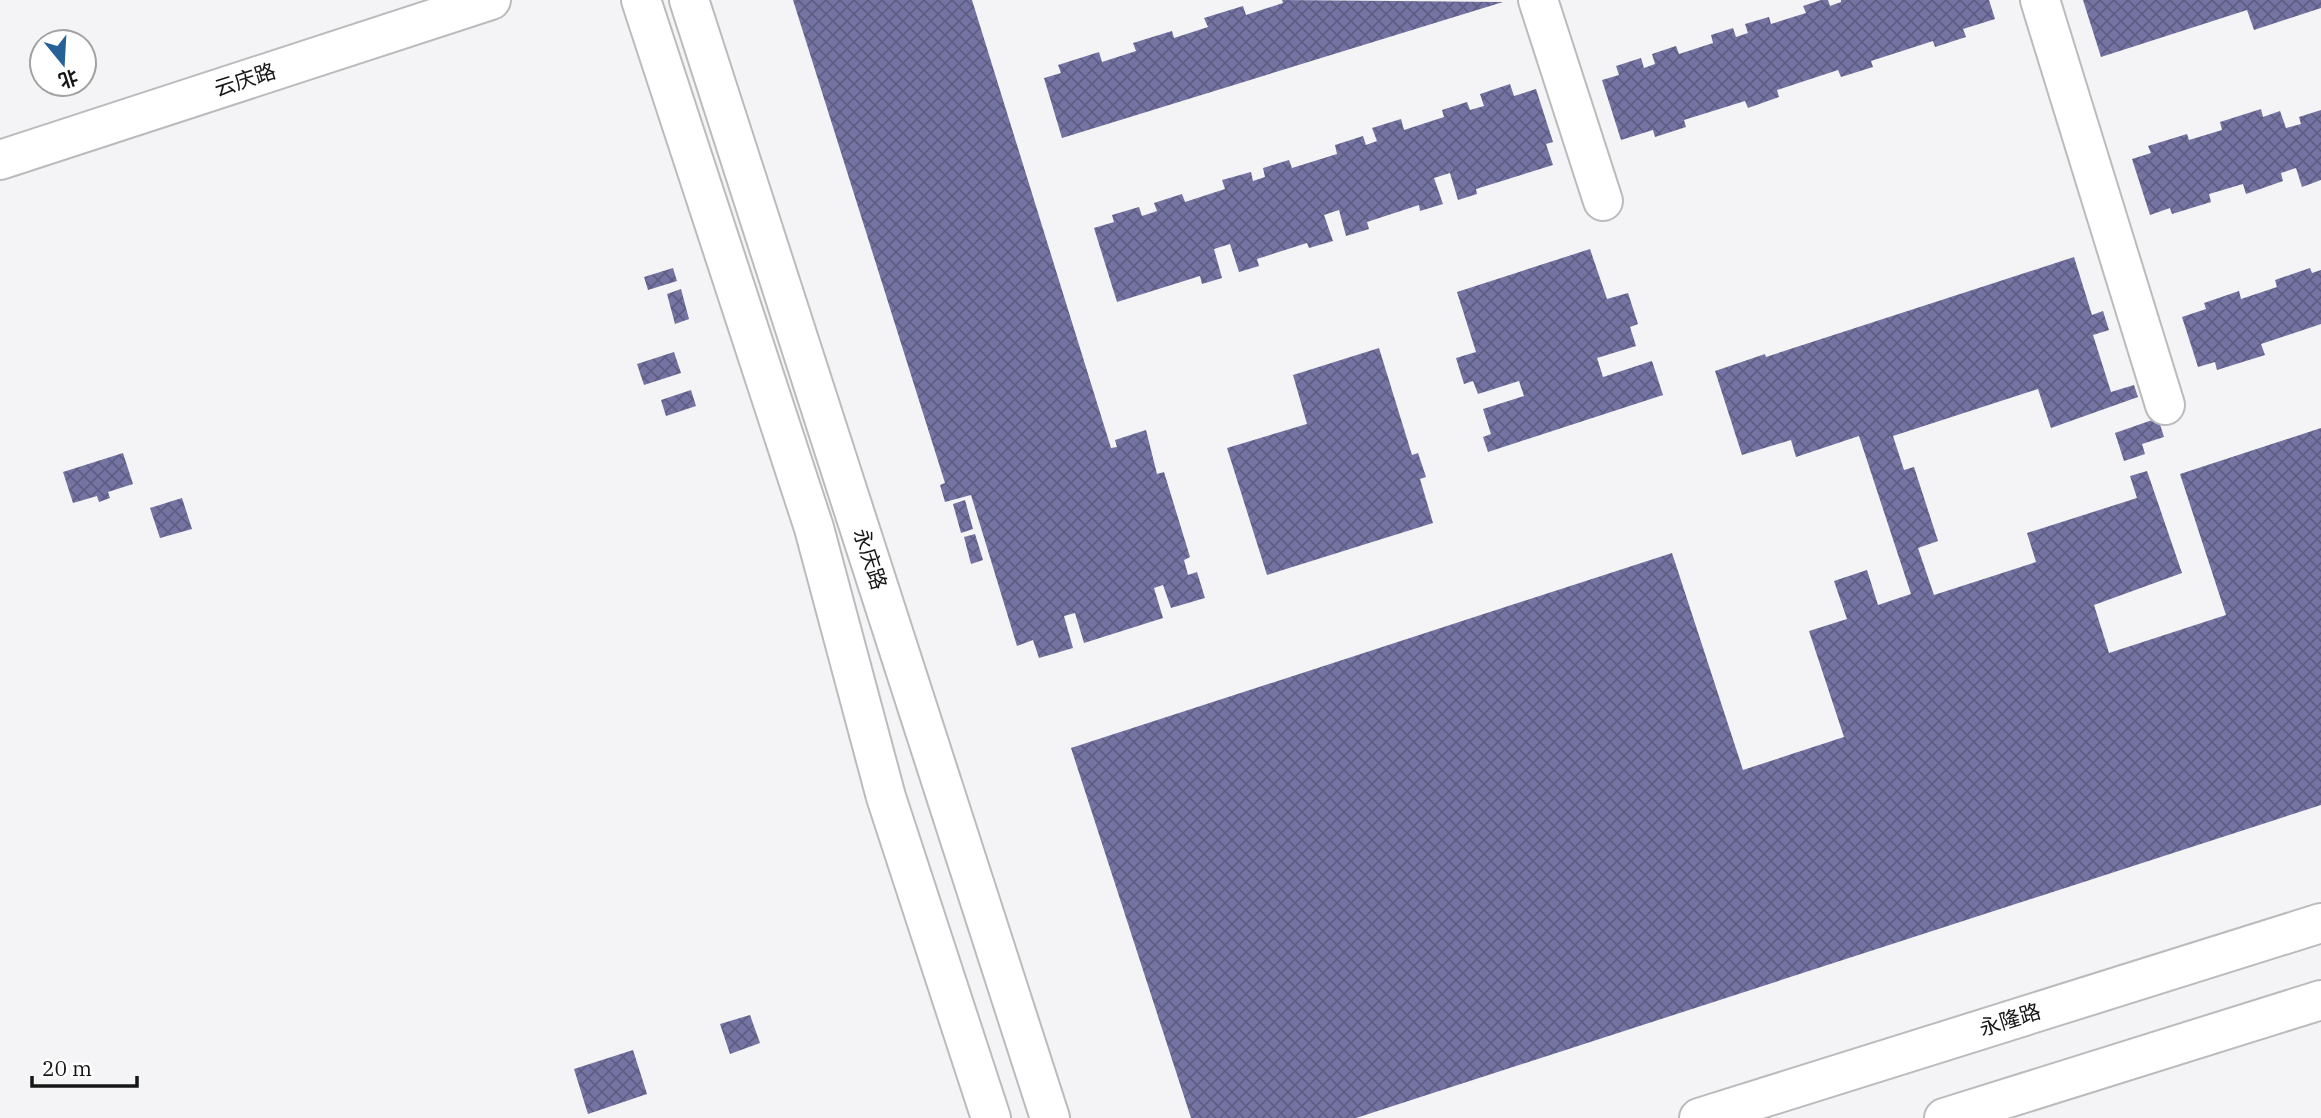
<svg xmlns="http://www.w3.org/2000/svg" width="2321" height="1118" viewBox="0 0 2321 1118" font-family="'IBM Plex Serif','Noto Sans SC',serif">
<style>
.building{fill:url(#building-cross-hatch)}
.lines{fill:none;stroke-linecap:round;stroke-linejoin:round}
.minor-casing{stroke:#babbbc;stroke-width:42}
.minor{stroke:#fff;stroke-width:38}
.labels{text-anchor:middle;stroke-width:5;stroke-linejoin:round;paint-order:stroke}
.street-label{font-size:21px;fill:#151616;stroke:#fff}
</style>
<defs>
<pattern id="building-cross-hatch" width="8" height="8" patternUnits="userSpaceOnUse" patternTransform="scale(1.75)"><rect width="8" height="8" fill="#7473a2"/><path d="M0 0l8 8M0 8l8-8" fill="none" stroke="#5e5d83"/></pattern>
</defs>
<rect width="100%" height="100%" fill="#f4f4f6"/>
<g class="building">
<path d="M793,0H972L1111,448L1117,447L1115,440L1146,430L1157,474L1164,472L1190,557L1184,560L1188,575L1197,572L1205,598L1171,608L1163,585L1154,588L1163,618L1084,643L1075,613L1064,616L1073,648L1039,658L1033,640L1017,646L971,495L945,502L940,485L945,483Z"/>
<path d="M1282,0L1503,2L1062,138L1044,78L1061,73L1058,65L1099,52L1102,62L1136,51L1133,43L1172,31L1174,38L1208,27L1204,18L1243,6L1246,15L1283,3Z"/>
<path d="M1821,0H1828L1830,6L1841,2V0H1989L1995,19L1963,29L1966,37L1935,47L1933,41L1871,61L1873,67L1841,77L1838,70L1777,90L1779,97L1748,108L1745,101L1684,120L1686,127L1655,137L1653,130L1621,140L1602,80L1619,75L1616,66L1641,58L1644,68L1655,64L1652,54L1676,46L1679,54L1713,43L1711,35L1733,28L1736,37L1748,33L1745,24L1769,17L1771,24L1806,13L1803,6Z"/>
<path d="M2083,0H2321V8L2254,30L2247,10L2101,57Z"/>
<path d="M1510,84L1514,96L1536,89L1553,142L1546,144L1553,165L1476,189L1477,194L1458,200L1450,173L1434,178L1443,204L1420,211L1419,205L1367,222L1369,229L1346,236L1339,210L1324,215L1333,241L1309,248L1307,243L1257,259L1259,266L1239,272L1230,244L1214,249L1222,278L1202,284L1200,276L1117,302L1094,228L1114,222L1112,215L1139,207L1142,216L1157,211L1154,203L1182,194L1185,202L1225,189L1222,180L1251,172L1253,181L1265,177L1263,168L1289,160L1292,168L1337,154L1335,145L1363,136L1366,145L1377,141L1372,128L1401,119L1404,130L1444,117L1442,110L1467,102L1470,110L1484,106L1480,94Z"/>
<path d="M2261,109L2263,117L2280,111L2286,128L2301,124L2299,117L2321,110V180L2302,187L2296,168L2281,173L2283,181L2246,194L2243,184L2209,194L2211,202L2172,214L2170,208L2150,215L2132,159L2151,153L2148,146L2187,134L2189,140L2222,130L2220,122Z"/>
<path d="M1590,249L1607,299L1628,293L1638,324L1630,327L1636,346L1597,358L1603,377L1652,361L1663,395L1488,452L1483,437L1491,434L1483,409L1524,396L1519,381L1478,394L1473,381L1464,384L1456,358L1476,352L1457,292Z"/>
<path d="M2074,257L2092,315L2103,311L2109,330L2093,335L2111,392L2134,385L2138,397L2051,428L2038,389L1893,436L1904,470L1914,467L1938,541L1918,548L1934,595L2036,562L2027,533L2137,498L2130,476L2147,471L2182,573L2094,605L2109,653L2226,615L2180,474L2321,428V805L1356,1118H1191L1071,748L1672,553L1743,770L1844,737L1809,631L1847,619L1834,581L1867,570L1878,605L1911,594L1859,436L1796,457L1791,440L1742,455L1715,371L1765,354L1766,357Z"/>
<path d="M673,268L677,281L648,290L644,277Z"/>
<path d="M2310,268L2312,273L2321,270V324L2261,344L2265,355L2217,370L2215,362L2198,367L2182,317L2206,309L2204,303L2239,291L2241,299L2277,287L2275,280Z"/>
<path d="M681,289L689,319L675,324L667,294Z"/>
<path d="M1379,348L1412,455L1418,453L1426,477L1420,479L1433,523L1267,575L1227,448L1307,424L1293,375Z"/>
<path d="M674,352L681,373L644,385L637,364Z"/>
<path d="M691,390L696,406L666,416L661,400Z"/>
<path d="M2158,418L2164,437L2142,444L2145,454L2124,461L2115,433Z"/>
<path d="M123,453L133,484L108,492L110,498L99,502L97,496L73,503L63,472Z"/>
<path d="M182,498L192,529L160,538L150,508Z"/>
<path d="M965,500L973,529L961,533L953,504Z"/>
<path d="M975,534L983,560L971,564L964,537Z"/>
<path d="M750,1015L760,1043L730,1054L720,1024Z"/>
<path d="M633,1050L647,1094L588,1114L574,1069Z"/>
</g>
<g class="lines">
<g class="minor-casing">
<g id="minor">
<path d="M641,0L814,528L886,797L991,1118"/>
<path d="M689,0L1050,1118"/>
<path d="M1538,0L1603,201"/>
<path d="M2040,0L2165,405"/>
<path d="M0,160L491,0"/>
<path d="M1699,1118L2321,923"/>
<path d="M1944,1118L2321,1000"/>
</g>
</g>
<use href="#minor" class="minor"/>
</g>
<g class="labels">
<g class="street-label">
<text transform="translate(245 80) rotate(-18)" y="7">云庆路</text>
<text transform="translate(870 559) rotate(72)" y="7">永庆路</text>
<text transform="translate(2010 1020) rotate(-17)" y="7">永隆路</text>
</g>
</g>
<g transform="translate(63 63) rotate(162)"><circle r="33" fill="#ffffff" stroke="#a1a2a2" stroke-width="2"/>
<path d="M0-5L12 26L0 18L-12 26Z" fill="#256097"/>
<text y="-10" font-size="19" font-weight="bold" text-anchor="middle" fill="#151616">北</text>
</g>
<path d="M32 1076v10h105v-10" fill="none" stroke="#151616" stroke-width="3.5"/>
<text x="42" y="1076" font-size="21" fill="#151616" stroke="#ffffff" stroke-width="5" paint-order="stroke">20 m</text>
</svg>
